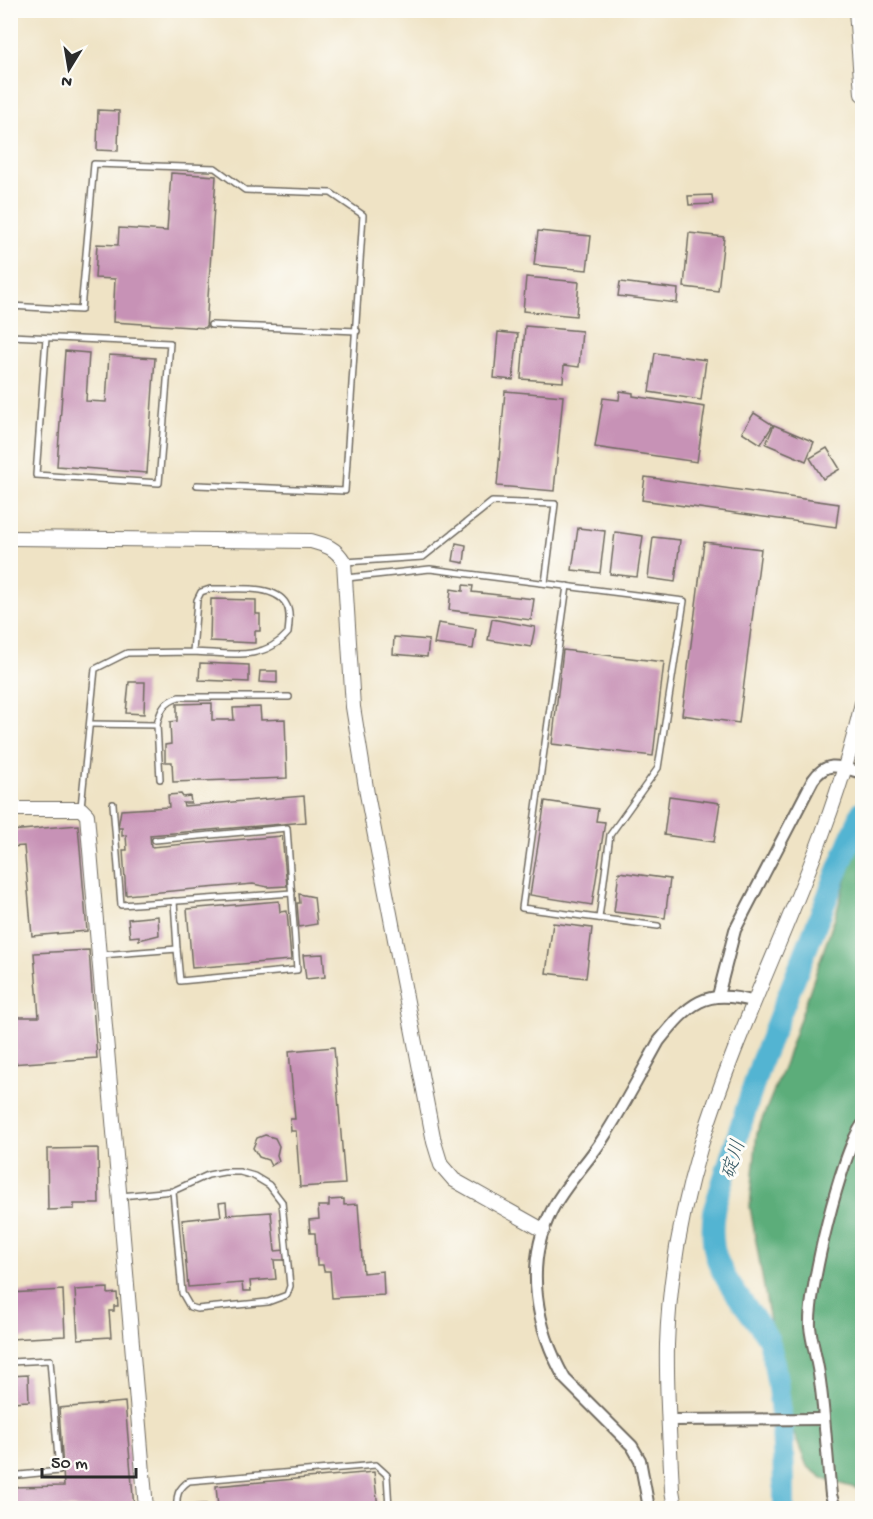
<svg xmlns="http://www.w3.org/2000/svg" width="873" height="1519" viewBox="0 0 873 1519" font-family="'Gochi Hand','Klee One',sans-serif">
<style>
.forest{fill:#5bad7a;stroke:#436c52;stroke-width:1.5}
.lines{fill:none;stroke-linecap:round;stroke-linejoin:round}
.river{stroke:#53b4d2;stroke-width:22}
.building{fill:#c792b6}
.lane-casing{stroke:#706b61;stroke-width:8}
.street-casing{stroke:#706b61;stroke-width:14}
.secondary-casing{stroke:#706b61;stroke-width:16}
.lane{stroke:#fff;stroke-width:5}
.street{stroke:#fff;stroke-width:10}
.secondary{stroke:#fff;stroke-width:14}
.labels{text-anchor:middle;stroke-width:6;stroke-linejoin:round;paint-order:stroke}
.water-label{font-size:20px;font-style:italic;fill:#395b65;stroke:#fdfcf7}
</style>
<rect width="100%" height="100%" fill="#fdfcf7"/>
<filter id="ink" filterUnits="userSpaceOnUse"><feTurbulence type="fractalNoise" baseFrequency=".0167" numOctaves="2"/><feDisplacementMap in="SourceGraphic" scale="12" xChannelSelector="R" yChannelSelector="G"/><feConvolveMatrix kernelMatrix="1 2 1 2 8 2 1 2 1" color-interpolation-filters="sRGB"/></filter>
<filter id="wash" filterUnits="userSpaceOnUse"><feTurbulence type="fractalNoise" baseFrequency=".008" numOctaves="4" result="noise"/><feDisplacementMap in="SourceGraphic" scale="24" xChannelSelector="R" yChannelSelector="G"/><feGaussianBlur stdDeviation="1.35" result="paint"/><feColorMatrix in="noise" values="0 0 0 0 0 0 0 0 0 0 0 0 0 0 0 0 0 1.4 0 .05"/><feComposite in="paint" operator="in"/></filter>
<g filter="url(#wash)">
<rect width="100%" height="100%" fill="#efe3c5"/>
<path class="forest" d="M862,826V1304L857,1311L856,1335L862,1340V1490L824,1479L807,1466L786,1414L750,1207L757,1132L783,1068L835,917Z"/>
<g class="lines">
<path class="river" d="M784,1508C784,1454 783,1398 770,1344C768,1335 759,1325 753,1317C725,1278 705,1257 715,1206L761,1062L862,811"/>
</g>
<g id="blocks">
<g class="building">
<path d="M98,110L119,111L118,151L97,150Z"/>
<path d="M171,173L216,176L206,328L113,322L115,279L95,278L97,244L118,245L119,228L167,231Z"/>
<path d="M712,195L713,204L689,205L688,196Z"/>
<path d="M538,231L591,236L587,270L534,265Z"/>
<path d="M689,233L724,237L718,291L684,287Z"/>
<path d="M526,277L579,282L576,316L523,311Z"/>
<path d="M620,282L678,289L677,303L618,296Z"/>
<path d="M525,326L582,331L579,367L564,365L563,382L521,379Z"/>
<path d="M498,332L518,334L513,380L494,378Z"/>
<path d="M65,351L89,353L86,401L106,402L109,355L155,358L147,473L57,466Z"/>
<path d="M655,353L706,360L701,400L649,392Z"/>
<path d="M505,391L563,396L554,491L497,486Z"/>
<path d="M620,391L633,393V396L705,407L697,462L595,447L603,398L619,400Z"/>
<path d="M754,413L773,425L761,444L742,432Z"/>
<path d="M774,425L814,442L806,461L766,444Z"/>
<path d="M827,448L840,469L823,479L810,458Z"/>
<path d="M645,477L839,504L836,527L642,500Z"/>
<path d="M578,528L605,531L600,573L572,570Z"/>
<path d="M615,532L643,536L637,577L610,574Z"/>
<path d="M653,537L680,540L675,582L648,578Z"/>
<path d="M704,542L761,549L739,723L682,715Z"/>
<path d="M456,543L466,545L464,563L453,561Z"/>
<path d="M463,585L473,586L472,592L534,599L531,620L449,610L451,589L463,591Z"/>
<path d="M211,599L256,600V614H260V631H255V643L210,641Z"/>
<path d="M492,619L535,627L531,647L488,640Z"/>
<path d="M438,623L476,629L473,649L434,644Z"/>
<path d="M394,637L429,640L427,657L393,654Z"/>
<path d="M563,650L664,662L653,756L552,744Z"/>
<path d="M200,663L249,665V682L199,680Z"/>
<path d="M260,671H277V683L259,682Z"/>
<path d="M129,682H145L144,714L126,713Z"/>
<path d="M212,703V720H234L233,708L260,707L261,720L285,719L287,778L173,782L172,762H165V745L171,744L170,722L177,721V704Z"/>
<path d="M181,794L183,797L190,796L191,803H183L184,806L304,796L306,822L150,835L151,847L282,836L287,886L268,887L253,884L126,895L123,850H127L126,835L122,836V828H118L121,810L169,807L168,795Z"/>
<path d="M669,796L720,803L714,842L664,835Z"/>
<path d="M545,801L598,809L596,821L605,822L592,905L530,895Z"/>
<path d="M78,825L87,931L32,936L24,846L10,847V831Z"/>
<path d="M619,872L670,879L665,918L614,912Z"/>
<path d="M299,894L314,897L317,924L299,927L297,903H300Z"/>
<path d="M279,901L280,912L287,911L291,960L192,968L187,909Z"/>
<path d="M158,916L159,935L139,940V936L130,937L128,919Z"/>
<path d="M553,923L592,928L586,978L546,973Z"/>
<path d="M89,950L97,1058L10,1064V1017H39L34,953Z"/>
<path d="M323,954L325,977L306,979L303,955Z"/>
<path d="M334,1047L345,1184L300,1187L296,1131H291L290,1119H295L289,1051Z"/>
<path d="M265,1135L275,1138L279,1146L277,1155L279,1161L271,1166L268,1160L259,1157L253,1148L257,1138Z"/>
<path d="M98,1148L99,1204H74V1209L48,1210L47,1149Z"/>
<path d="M344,1199V1205L358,1204L363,1273L383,1271L384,1295L332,1298L330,1271H324L323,1265H317L315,1233H310L309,1220L319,1219L318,1206H329V1200Z"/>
<path d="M226,1202L227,1215L271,1212L275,1251L285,1250L286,1260H274L276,1279L250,1281L251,1291H243L242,1283L188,1287L182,1220L221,1216L219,1203Z"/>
<path d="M108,1288V1294L117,1293L118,1306H114V1311H109L111,1337L78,1339L75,1290Z"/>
<path d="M63,1290L65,1336L10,1339V1293Z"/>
<path d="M28,1375L29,1401L10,1402V1376Z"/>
<path d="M125,1402L134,1508H10V1487L64,1486L59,1408Z"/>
<path d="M374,1472L378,1508H218L216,1486Z"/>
<path d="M206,1504V1508H190V1505Z"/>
</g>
</g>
</g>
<g filter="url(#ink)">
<use href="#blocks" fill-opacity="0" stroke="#706b61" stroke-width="1.5"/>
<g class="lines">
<g class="lane-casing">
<g id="lane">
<path d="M10,306L81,310L94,164L215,168L245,190L331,193L363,215L345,491L197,485"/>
<path d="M211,325L357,331"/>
<path d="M10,336L170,343L159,483L36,475L46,338"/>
<path d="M345,562L423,557L492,502L555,504L545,583"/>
<path d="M347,578L430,569L684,601L658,768L610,835L599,918"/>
<path d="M567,586L522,908L658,926"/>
<path d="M90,724L157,725L160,779"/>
<path d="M157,725C160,711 164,701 179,697H289"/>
<path d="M113,804L121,905L292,893"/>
<path d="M81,807L95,669L127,653L193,652L197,600L201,592L210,589C231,590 274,583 286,604C291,612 289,624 288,633C263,662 229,653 193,652"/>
<path d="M174,901L177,949"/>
<path d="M101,955L177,949L180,981L297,970L287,828L155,840"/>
<path d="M121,1196L173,1191L208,1175L224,1172H240L254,1176L269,1185L282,1202L290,1286L287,1295L268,1302L197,1309L190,1307L182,1293L173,1191"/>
<path d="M10,1362L50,1360L59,1471L10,1476"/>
<path d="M177,1508C176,1495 178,1489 189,1481L376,1465L387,1475L389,1508"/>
</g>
</g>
<g class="street-casing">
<g id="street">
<path d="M718,996L735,930L813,780C827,759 841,767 862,773"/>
<path d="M669,1420L823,1419"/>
<path d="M649,1508L640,1460L632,1446L565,1379C536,1328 524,1265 551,1212C565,1184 588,1163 604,1137C624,1106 641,1073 659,1041C689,1004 705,987 754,1002"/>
<path d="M835,1508L831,1495C827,1457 825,1418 820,1381C818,1363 812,1344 810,1327C808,1290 841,1154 862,1125"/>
</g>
</g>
<g class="secondary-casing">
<g id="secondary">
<path d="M856,10L862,94"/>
<path d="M10,538L311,541C326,545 336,548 344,562L353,707L367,794L434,1142L441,1165L454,1180L543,1230"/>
<path d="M10,809H81L87,815L146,1508"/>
<path d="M675,1508L672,1490C670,1442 666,1393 667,1345C669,1279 682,1209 701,1145C747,996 828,856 862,703"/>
</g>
</g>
<use href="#lane" class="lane"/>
<use href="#street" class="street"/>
<use href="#secondary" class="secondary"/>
</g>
</g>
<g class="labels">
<g class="water-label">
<text transform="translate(732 1159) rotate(-73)" y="7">碇川</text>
</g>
</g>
<rect width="873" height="1519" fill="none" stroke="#fdfcf7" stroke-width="36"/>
<g transform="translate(69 69) rotate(191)" stroke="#fdfcf7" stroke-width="4.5" paint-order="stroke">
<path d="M0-4.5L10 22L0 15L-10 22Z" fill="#2b2b2b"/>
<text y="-9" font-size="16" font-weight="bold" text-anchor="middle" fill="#2b2b2b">N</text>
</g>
<path d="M42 1468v9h94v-9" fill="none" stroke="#2b2b2b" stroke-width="3"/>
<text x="51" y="1468" font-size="18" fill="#2b2b2b" stroke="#fdfcf7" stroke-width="4.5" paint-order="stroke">50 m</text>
</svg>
